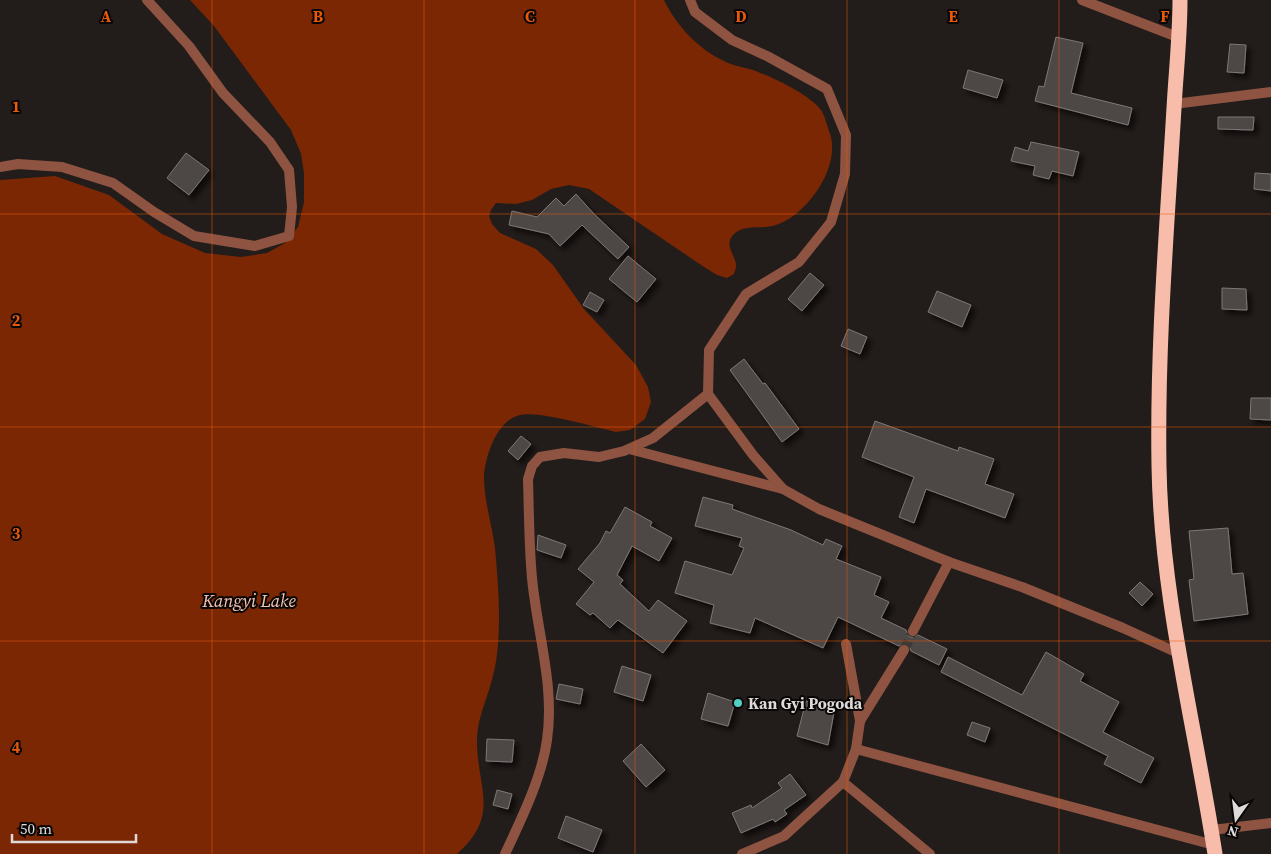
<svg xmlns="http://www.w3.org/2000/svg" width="1271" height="854" viewBox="0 0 1271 854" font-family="'Source Serif 4',serif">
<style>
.water{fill:#7b2704}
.building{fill:#4d4745;stroke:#7e7775;filter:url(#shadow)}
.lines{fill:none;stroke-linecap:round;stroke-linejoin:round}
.street-tunnel{stroke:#3e3837;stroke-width:10;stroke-dasharray:10 5;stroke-linecap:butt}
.street{stroke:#8e5441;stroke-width:10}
.highway{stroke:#f8bdaa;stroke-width:15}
.grid{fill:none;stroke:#e8590c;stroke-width:1;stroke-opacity:0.55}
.poi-dot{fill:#55cec5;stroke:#090706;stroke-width:2}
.labels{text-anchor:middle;stroke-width:4;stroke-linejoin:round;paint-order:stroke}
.poi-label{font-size:16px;font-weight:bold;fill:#dedad9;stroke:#090706;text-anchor:start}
.water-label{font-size:18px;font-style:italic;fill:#f5c3b3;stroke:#090706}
.grid-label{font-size:16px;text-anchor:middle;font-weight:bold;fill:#e8590c;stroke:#090706;stroke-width:4;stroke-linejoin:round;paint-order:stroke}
</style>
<defs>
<filter id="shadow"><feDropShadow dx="4.5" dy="4.5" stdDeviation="2.5" flood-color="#0009"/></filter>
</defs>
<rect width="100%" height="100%" fill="#221c1a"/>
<path class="water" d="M190,0H664C676,25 698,49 724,61C733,66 743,67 753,70C772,77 809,94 821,110C825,116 827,125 829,131C843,164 808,215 776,225C763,230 744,223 733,235C723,246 737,256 736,267C736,269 734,272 734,274L727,278L717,275L704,267L589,189L569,185L551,189L532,200L516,204L496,203L491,210L489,216L492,224L500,233L536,249L553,265L584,309L636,365L648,387L651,402L645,419L630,430L616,432C593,427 542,411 520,415C497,420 485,456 484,477C484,501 492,524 495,548C497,571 499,593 499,616C499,636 498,657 493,676C488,697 478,716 477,738C476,787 502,814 457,854H0V180L55,176L109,195L162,234L205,253L241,257L267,253L285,243L298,227L304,202V173L301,154L291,130L214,26Z"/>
<g class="building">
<path d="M1056,37L1083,43L1071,93L1132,108L1128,125L1035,101L1039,86L1044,87Z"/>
<path d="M1230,44L1246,45L1244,73L1227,72Z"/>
<path d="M968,70L1003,80L997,98L963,88Z"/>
<path d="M1218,117H1254L1253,130L1218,129Z"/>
<path d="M1031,142L1079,152L1073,176L1052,171L1049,179L1033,175L1035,166L1011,161L1015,147L1028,151Z"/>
<path d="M186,153L209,170L189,195L167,178Z"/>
<path d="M1255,173L1271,174V191L1254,189Z"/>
<path d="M576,194L594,214L629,247L618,259L582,225L560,246L549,234L509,225L512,211L537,217L556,198L564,206Z"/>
<path d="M628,256L656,279L637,302L609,279Z"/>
<path d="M810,273L824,285L802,311L788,299Z"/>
<path d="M1222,288L1246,289L1247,310L1222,309Z"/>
<path d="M937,291L971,305L962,327L928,312Z"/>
<path d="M590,292L604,300L597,312L583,305Z"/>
<path d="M848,329L867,337L860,354L841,346Z"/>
<path d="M744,359L763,384L765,383L799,429L782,442L730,370Z"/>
<path d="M1251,398H1271V420L1250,419Z"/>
<path d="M875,421L958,451L959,447L994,459L985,484L1014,494L1005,518L926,489L914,523L899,517L914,477L862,457Z"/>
<path d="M521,436L531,444L518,460L508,451Z"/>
<path d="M703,497L733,505L732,509L791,530L823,545L826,539L842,546L836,559L881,577L874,595L889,602L881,618L906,630L907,634L910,637L914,638L918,635L947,649L939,665L911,651L910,647L907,644L904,643L899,646L838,617L823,648L755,618L750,633L710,623L714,605L675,593L685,561L732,575L744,548L739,546L742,538L695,526Z"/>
<path d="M625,507L652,522L650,526L672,538L659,561L632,546L617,575L623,580L620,584L649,611L658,600L687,621L663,653L618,620L610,628L593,613L590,615L576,604L594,582L578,569L600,543L606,531L610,533Z"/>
<path d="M1228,528L1232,574L1243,573L1248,614L1194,621L1189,580L1194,579L1189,531Z"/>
<path d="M538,535L566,545L561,558L537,550Z"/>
<path d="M1140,582L1153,594L1142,606L1129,593Z"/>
<path d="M1046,652L1084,674L1080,681L1119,702L1103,732L1154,758L1141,783L1104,764L1108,756L941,672L948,657L1022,695Z"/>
<path d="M622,666L651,675L643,701L614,692Z"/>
<path d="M559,684L583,689L580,704L556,699Z"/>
<path d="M708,693L735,702L728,726L701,719Z"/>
<path d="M806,701L835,707L828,745L797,736Z"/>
<path d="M972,722L990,728L985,742L967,735Z"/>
<path d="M487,739L514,740L512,762L486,761Z"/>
<path d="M641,744L665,770L646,787L623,761Z"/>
<path d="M790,774L806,795L784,810L787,814L775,822L773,819L741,833L732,813L751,805L752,808L782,788L778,783Z"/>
<path d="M497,790L512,794L508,809L493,805Z"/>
<path d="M566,816L602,830L593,852L558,838Z"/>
</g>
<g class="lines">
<path class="street-tunnel" d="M904,650L913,631"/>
<g class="street">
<path d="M690,0L695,12L732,40L767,56L827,89L846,135L845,174L831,222L799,262L746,294L709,350L708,394L753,455L783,489L819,509L949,562L1022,587L1123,628L1180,654"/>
<path d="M1082,0L1180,38"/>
<path d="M1174,104L1271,92"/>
<path d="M0,167L18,164L62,167L113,183L154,212L194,236L255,246L289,236L292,207L289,170L270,142L223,93L189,46L147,0"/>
<path d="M629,449L783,489"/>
<path d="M913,631L949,562"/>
<path d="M846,644L860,721L856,749L843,782L930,854"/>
<path d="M860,721L904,650"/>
<path d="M856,749L1214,845"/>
<path d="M1212,830L1271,823"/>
<path d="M505,854C521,820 542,777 547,740C555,686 537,632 532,578C529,546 529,512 528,479L532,466L540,457L564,453L599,457L624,451L653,438L708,394"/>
<path d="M742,854L784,836L843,782"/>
</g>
<path class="highway" d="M1180,0C1180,36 1176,72 1174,108C1167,227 1157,346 1159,466C1161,596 1195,725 1215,854"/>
</g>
<path class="grid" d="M212,0V854M424,0V854M635,0V854M847,0V854M1059,0V854M0,214H1271M0,427H1271M0,641H1271"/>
<circle class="poi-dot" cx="738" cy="703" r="5"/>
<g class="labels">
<g class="poi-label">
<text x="748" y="709">Kan Gyi Pogoda</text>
</g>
<g class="water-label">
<text x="249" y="607">Kangyi Lake</text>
</g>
</g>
<g class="grid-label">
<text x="106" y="22">A</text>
<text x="318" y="22">B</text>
<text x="530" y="22">C</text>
<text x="741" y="22">D</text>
<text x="953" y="22">E</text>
<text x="1165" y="22">F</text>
<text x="16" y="112">1</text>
<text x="16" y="326">2</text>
<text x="16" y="539">3</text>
<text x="16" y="753">4</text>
</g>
<g transform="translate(1236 819) rotate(194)" stroke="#090706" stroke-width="4" paint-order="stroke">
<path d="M0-4L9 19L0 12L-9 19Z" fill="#dedad9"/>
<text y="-8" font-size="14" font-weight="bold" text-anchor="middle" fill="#dedad9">N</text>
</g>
<path d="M12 834v8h124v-8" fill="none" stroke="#dedad9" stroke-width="2.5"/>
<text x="20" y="834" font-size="15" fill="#dedad9" stroke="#090706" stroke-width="4" paint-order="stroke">50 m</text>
</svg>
